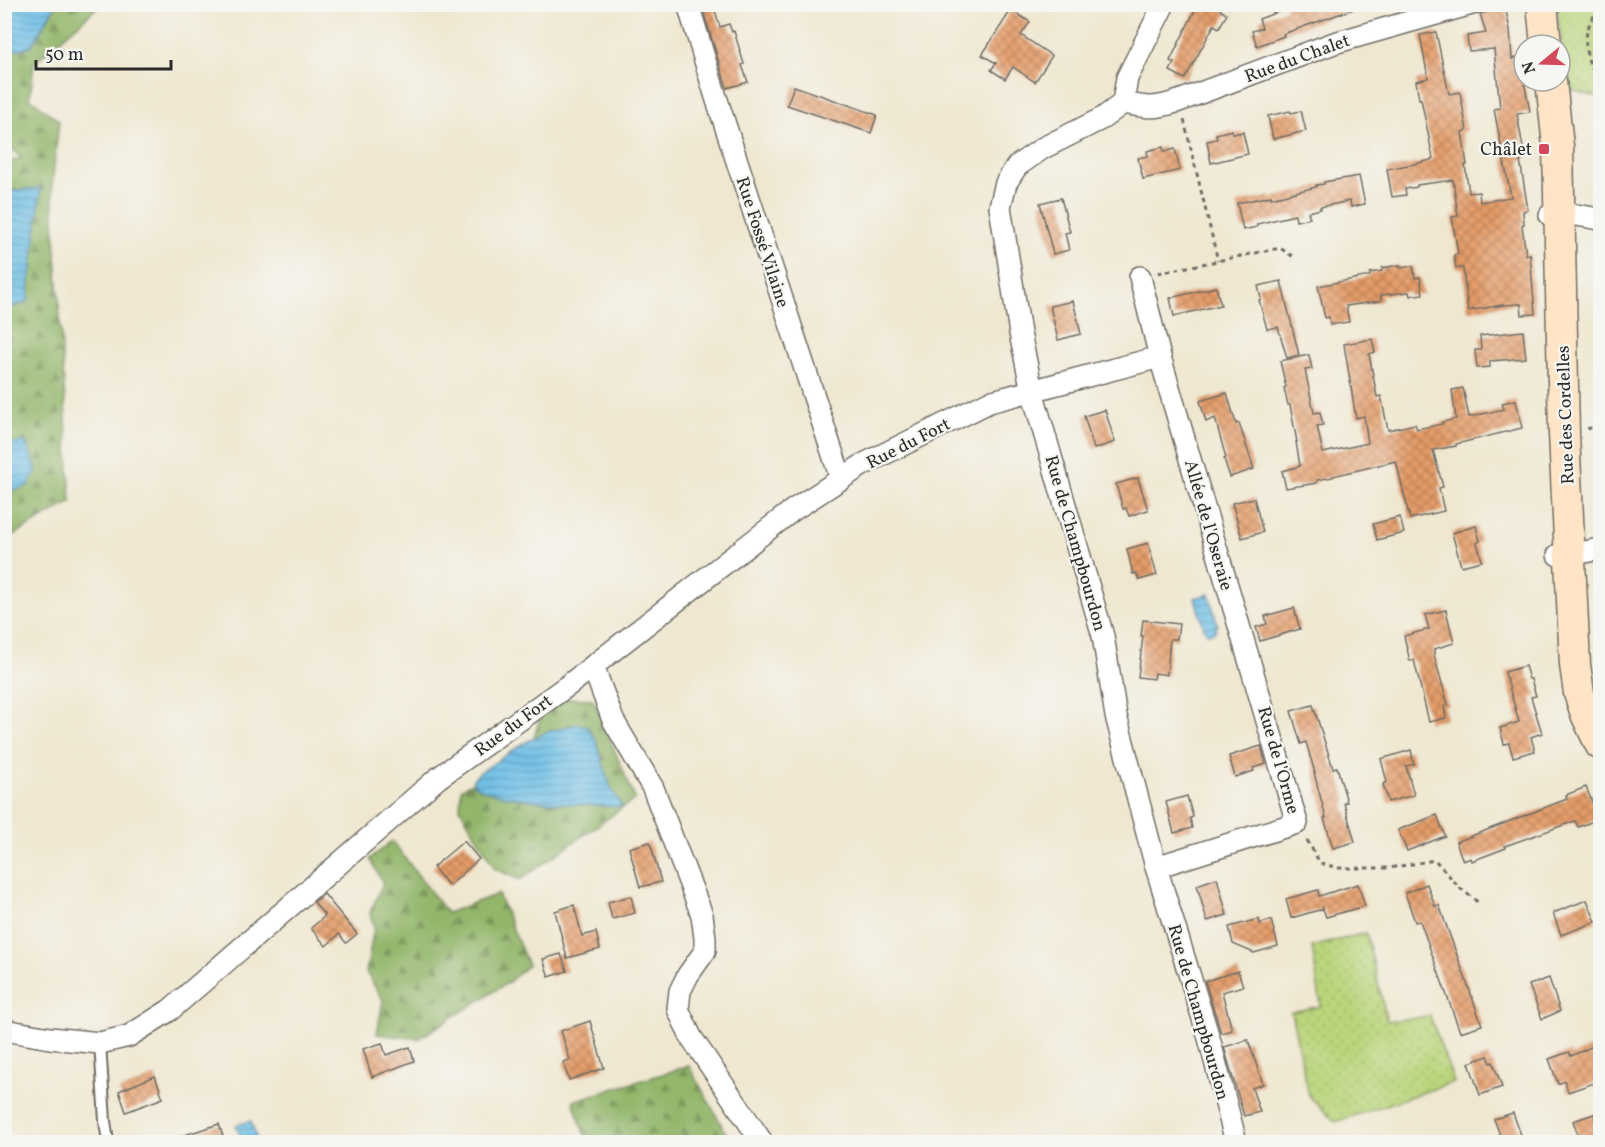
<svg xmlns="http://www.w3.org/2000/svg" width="1605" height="1147" viewBox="0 0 1605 1147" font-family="Vollkorn,serif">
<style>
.grass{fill:url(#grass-dots);stroke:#728053;stroke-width:1.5}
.forest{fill:url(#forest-firs);stroke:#5f704b;stroke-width:1.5}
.water{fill:url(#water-rules);stroke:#4a7488;stroke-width:1.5}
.building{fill:url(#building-cross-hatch)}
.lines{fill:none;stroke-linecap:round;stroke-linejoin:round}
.lane-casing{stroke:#706d65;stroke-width:14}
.street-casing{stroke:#706d65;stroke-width:24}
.secondary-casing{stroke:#706d65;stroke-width:33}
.path{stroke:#706d65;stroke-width:3;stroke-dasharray:4.5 4.5;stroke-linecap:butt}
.lane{stroke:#fff;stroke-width:10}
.street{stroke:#fff;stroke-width:21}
.secondary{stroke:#ffe4c6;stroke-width:30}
.poi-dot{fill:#d1495b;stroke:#f6f6f2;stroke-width:2}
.labels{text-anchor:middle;stroke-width:4.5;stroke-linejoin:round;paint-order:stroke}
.street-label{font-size:18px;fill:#2b2b2b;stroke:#f6f6f2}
.poi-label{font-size:18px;fill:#2b2b2b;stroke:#f6f6f2;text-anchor:end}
</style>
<defs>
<pattern id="grass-dots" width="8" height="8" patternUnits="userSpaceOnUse" patternTransform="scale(1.5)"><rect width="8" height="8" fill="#bad57b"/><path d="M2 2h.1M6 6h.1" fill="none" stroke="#a0b76a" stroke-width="1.8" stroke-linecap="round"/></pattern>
<pattern id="forest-firs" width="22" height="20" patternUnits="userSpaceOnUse" patternTransform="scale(1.5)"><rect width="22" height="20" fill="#93b66b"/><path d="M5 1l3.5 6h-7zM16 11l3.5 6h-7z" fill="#789458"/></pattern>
<pattern id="water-rules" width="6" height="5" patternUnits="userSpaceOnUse" patternTransform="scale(1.5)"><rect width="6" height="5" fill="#6abde6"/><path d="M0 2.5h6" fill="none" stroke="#579abb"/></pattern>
<pattern id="building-cross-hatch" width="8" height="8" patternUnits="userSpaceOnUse" patternTransform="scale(1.5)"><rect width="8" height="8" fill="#e59c68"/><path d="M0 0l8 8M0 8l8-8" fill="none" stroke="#ba7f56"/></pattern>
</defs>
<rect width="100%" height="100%" fill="#f6f6f2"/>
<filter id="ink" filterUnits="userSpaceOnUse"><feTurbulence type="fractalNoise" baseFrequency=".0167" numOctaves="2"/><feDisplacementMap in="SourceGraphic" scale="12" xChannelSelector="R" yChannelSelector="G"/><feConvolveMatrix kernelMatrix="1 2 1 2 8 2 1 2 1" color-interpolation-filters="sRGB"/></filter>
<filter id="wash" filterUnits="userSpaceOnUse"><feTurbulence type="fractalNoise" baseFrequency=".008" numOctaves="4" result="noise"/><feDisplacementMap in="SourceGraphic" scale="24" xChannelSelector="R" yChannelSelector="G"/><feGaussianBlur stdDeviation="1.35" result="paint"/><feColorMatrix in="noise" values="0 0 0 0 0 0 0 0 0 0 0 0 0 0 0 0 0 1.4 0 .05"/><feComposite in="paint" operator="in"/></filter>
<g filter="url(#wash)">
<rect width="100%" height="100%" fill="#efe7d0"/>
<g class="grass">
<path d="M1561,5H1600V98L1568,89L1557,12Z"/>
<path d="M1366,933L1387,1021L1430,1016L1454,1082L1335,1122L1309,1096L1291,1012L1321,1006L1312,947Z"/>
</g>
<g class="forest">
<path d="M56,5H100L34,63L30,98L59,121L52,185L71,502L5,540L4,164L21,158L5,143V53L31,46Z"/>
<path d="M561,698L593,699L635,799L520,880L495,869L460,808L461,789L530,750L541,715Z"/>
<path d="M392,841L447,913L498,894L528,965L509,982L418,1039L377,1034L383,1000L366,972L374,928L370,913L383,883L370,859Z"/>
<path d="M689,1066L731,1142H587L573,1101Z"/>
</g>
<g class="water">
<path d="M5,4H56V5L31,46L5,53Z"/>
<path d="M41,188L28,302L5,310V191Z"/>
<path d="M25,441L37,470L28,486L5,493V445Z"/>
<path d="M1209,594L1218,626H1216V630L1212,633H1207L1205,629H1204L1195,598Z"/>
<path d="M578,724L587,726L596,740L610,786L622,807C594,806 491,801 473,784V779L479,773L524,743L549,731Z"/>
<path d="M251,1121L258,1142H242L236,1125Z"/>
</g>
<g id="blocks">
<g class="building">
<path d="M701,4H713L720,27L729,24L732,32L734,31L744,64L742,65L748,82L727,88Z"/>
<path d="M1198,4H1223L1220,10L1227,14L1219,28L1214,25L1185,79L1170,71L1174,63L1170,61Z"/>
<path d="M1285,4H1362V6L1283,34L1284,36L1257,46L1252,31L1262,28L1259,19L1286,9Z"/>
<path d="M1505,7L1510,29L1512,59L1524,56V81L1530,112L1517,114L1525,159L1520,160L1528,210L1523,211L1524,224L1522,225L1526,255L1530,254L1535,314L1522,315L1521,304L1503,305L1468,311L1463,268H1456L1454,255L1458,254L1452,217L1458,216L1453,180L1417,185V187L1405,189L1406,195L1392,197L1387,169L1414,164L1431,160V159L1433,158L1421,99H1419L1416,81L1428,78L1420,35L1436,32L1449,94L1460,92L1467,131L1462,132L1467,165H1465L1469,193L1479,192L1480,202L1511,197L1494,109L1500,108L1494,49L1469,51L1467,36L1486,33L1480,14Z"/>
<path d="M1011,10L1030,22L1021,35L1052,56L1035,82L1013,67L1005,79L991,70L996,63L982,55Z"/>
<path d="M794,86L877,115L871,133L787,105Z"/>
<path d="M1290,111L1291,113L1301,111L1306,131L1273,139L1268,116Z"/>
<path d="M1232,130L1233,134L1243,132L1248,154L1211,163L1207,141L1217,139L1216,134Z"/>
<path d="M1163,147L1164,152L1175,149L1180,170L1143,179L1138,158L1148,156L1147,151Z"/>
<path d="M1359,176L1365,204L1351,207L1350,201L1320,207L1321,209L1308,212L1310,218L1296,221L1295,215L1257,224V227L1243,230L1237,203L1271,196V198L1316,187V185L1324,184V182Z"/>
<path d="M1061,198L1070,232L1065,233L1069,250L1053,254L1040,203Z"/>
<path d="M1400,265V268L1413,266L1415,278L1420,277L1423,294L1410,296L1409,292L1381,295V301L1346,306L1349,322L1330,325L1329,317L1325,318L1318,286L1370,276V273L1382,271V268Z"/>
<path d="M1281,281L1299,355L1287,358L1278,327L1267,329L1259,300L1261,299L1258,286Z"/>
<path d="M1216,287L1221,305L1174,316L1170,298Z"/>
<path d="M1073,301L1081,334L1058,340L1050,306Z"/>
<path d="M1523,331L1526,358L1490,361V367L1477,368L1475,350H1481L1480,336Z"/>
<path d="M1372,339L1375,352L1369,354L1377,397L1381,396L1388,430L1415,424L1417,429L1442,424V422L1456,419L1452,390L1463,388L1469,417L1504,409L1502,403L1516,400L1522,428L1456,444V446L1433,450L1443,487L1439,488L1444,511L1410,519L1396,461L1333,476V477L1317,480V483L1286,488L1282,471L1300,466L1296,442H1297L1290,405H1288L1284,388L1286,387L1280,361L1309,355L1312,369L1305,370L1314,413L1320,412L1323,425L1317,426L1323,453L1368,443L1364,416L1356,418L1344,344Z"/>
<path d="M1227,393L1236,424L1239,423L1254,469L1230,477L1224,459L1226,458L1215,418L1206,422L1200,401Z"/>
<path d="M1105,410L1115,442L1094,449L1084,416Z"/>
<path d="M1138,478L1148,510L1129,516L1126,508L1123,509L1116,484Z"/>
<path d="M1254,498L1263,532L1242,538L1232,503Z"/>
<path d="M1400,517L1404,533L1377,540L1373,524Z"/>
<path d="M1476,526L1480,541L1477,543L1482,561L1461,566L1452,533Z"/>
<path d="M1148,543L1157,575L1139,580L1136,573L1133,574L1127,549Z"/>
<path d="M1294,608L1300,629L1260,641L1256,627L1267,624L1265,616Z"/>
<path d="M1446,610L1454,643L1434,649V655L1448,705L1444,706L1446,718L1429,722L1414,660L1410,661L1404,636L1429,629L1425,615Z"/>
<path d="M1143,620L1179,624L1177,639H1170L1167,675L1155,673L1154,679L1138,677L1143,636H1141Z"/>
<path d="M1525,666L1529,679H1531L1536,696L1531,697L1542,733L1531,737L1535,751L1513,757L1509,743L1504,744L1500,728L1519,722L1505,672Z"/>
<path d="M1313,705L1333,768L1337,767L1347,802L1344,803L1355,842L1333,848L1324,818H1326L1314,773H1315L1306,742L1301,744L1291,711Z"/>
<path d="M1261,746L1266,764L1253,768L1254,771L1235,777L1229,756Z"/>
<path d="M1411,750L1414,764L1406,766L1414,795L1388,802L1383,784L1387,782L1381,759Z"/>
<path d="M1586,787L1599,819L1578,827L1575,821L1505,846L1506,848L1472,861L1471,858L1463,861L1456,842L1567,799L1566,795Z"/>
<path d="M1187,796L1193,817L1190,818L1192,828L1174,833L1166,802Z"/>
<path d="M1437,815L1445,836L1407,851L1398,830Z"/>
<path d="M464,841L479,859L449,886L433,867Z"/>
<path d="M650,842L661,882L640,887L629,848Z"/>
<path d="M1217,878L1227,915L1207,921L1197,885Z"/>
<path d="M1358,884L1365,906L1326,917L1322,906L1323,909L1291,918L1286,899L1318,890L1319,896Z"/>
<path d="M1427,884L1435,906L1439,905L1482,1025L1460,1032L1420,921L1415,922L1405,893Z"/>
<path d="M324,894L357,934L346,943L339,934L326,946L311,928L325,916L314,902Z"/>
<path d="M631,896L635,913L612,919L608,902Z"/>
<path d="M1587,900L1596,922L1561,935L1553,913Z"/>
<path d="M574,905L582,936L596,932L600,949L567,958L555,911Z"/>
<path d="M1259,919L1260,924L1271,920L1278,946L1254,953L1233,944L1229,927Z"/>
<path d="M561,954L567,971L549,977L543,959Z"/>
<path d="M1238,971L1243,986L1222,992L1232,1030L1221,1033L1205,981Z"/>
<path d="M1549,978L1560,1011L1542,1019L1529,985Z"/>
<path d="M590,1021L604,1068L569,1080L563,1062L570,1060L561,1031Z"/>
<path d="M1248,1040L1263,1084L1252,1088L1260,1112L1244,1116L1224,1047Z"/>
<path d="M382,1043L386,1055L410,1047L414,1061L372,1077L363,1049Z"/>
<path d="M1600,1043V1081L1568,1092L1565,1081L1558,1084L1549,1059L1569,1052L1571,1056Z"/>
<path d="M1488,1056L1491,1063L1493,1062L1502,1087L1480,1095L1469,1063Z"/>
<path d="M155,1076L163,1098L126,1112L119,1091Z"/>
<path d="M1513,1113L1524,1143H1503L1494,1119Z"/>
<path d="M1594,1114L1600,1132V1138L1588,1143H1581L1573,1121Z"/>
<path d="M219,1124L225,1143H172V1139Z"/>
</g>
</g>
</g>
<g filter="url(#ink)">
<use href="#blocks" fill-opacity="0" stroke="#706d65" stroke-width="1.5"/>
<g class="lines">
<g class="lane-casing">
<path id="lane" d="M100,1043L105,1121L108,1142"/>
</g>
<g class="street-casing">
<g id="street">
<path d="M688,4L715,94L841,479"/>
<path d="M1164,4L1127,78L1123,103L1103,118L1043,148L1017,166L1006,183L1000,207L1020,333L1032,391L1103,636L1116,716L1156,867L1209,1038L1236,1142"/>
<path d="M1123,103C1148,108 1155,109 1179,101L1334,43L1472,4"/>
<path d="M1550,215L1570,214L1600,219"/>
<path d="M1140,277L1160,357"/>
<path d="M1558,555L1580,553L1600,549"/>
<path d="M593,666L613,720L653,788L702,915L705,938V951L688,975L680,991L678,1009L691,1037L762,1142"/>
<path d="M4,1030L50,1038L100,1043L129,1036L170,1010L438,778L570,684L793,510L864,464L989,402L1160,357L1297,823L1156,867"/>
</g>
</g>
<g class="secondary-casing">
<g id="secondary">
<path d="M1542,4L1546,45"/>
<path d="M1551,81L1558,146L1564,434L1575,665L1579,693L1586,714L1600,744"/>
</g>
</g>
<g class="path">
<path d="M1600,9C1581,27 1581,60 1600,78"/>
<path d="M1184,120L1218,261"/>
<path d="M4,159H7"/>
<path d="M1158,273L1280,248L1295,258"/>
<path d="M1587,429L1600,425"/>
<path d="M1307,840L1320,863L1338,868H1389L1435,860L1460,888L1479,903"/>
</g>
<use href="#lane" class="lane"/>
<use href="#street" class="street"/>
<use href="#secondary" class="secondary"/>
</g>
</g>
<rect class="poi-dot" x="1538" y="143" width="12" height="12" rx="3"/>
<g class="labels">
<g class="street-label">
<text transform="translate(1297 58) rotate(-20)" y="6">Rue du Chalet</text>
<text transform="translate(763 242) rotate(72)" y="6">Rue Fossé Vilaine</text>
<text transform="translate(1565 415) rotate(-92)" y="6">Rue des Cordelles</text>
<text transform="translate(908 443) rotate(-27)" y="6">Rue du Fort</text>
<text transform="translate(1209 525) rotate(74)" y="6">Allée de l'Oseraie</text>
<text transform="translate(1076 543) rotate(74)" y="6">Rue de Champbourdon</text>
<text transform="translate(513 725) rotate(-36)" y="6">Rue du Fort</text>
<text transform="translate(1279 760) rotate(74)" y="6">Rue de l'Orme</text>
<text transform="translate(1199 1012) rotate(74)" y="6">Rue de Champbourdon</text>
</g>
<g class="poi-label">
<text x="1532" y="155">Châlet</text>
</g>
</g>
<rect width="1605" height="1147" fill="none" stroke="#f6f6f2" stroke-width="24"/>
<g transform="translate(1542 63) rotate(251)"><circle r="28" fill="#f6f6f2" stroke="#a5a5a2" stroke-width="1.5"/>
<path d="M0-4.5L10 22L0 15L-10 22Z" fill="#d1495b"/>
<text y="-9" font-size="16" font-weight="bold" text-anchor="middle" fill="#2b2b2b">N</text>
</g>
<path d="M36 60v9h135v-9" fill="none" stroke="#2b2b2b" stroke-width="3"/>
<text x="45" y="60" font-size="18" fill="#2b2b2b" stroke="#f6f6f2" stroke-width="4.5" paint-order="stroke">50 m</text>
</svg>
